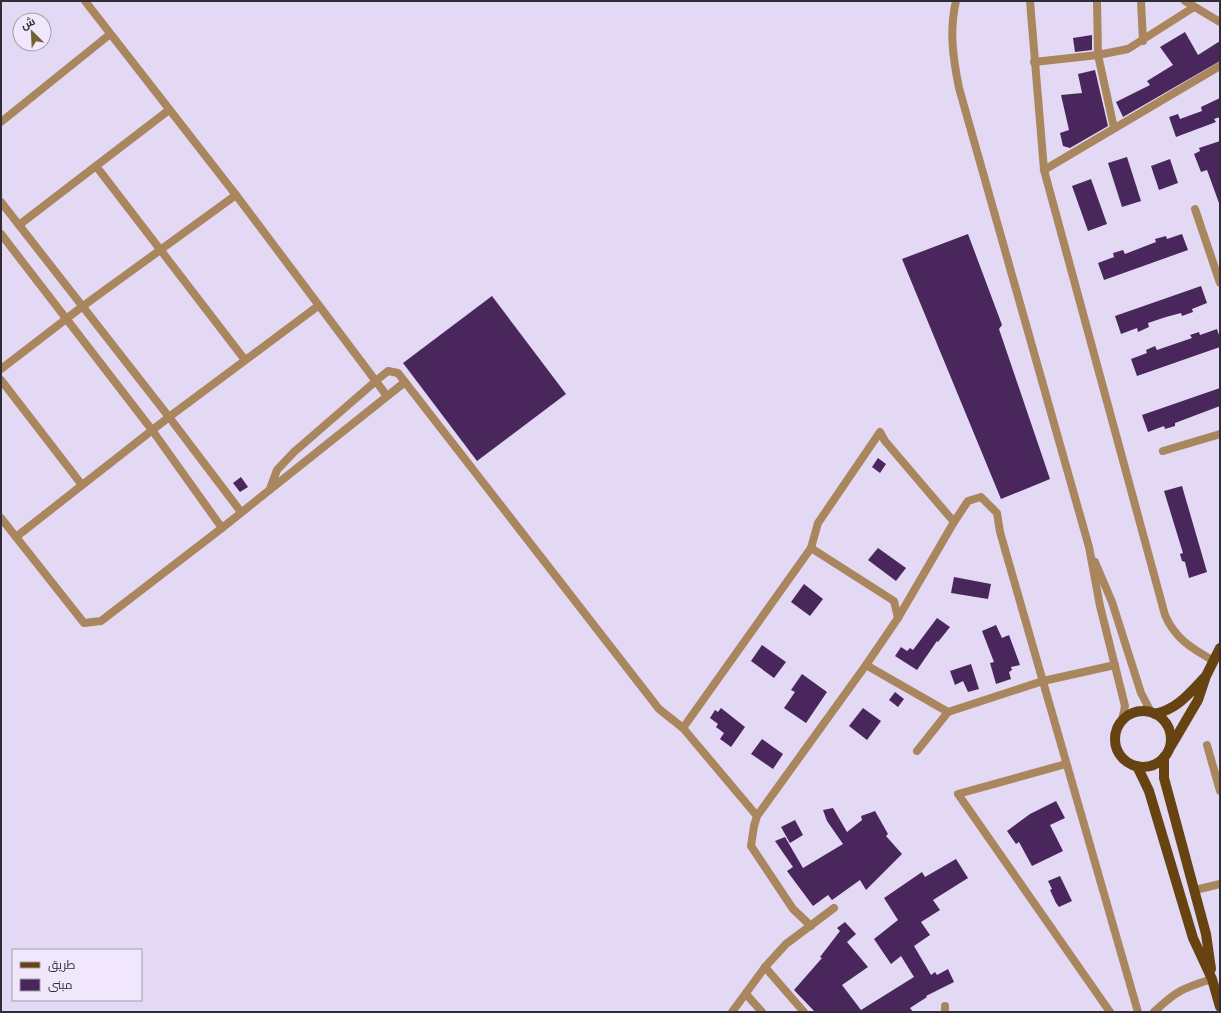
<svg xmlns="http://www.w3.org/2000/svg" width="1221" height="1013" viewBox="0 0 1221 1013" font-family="Jost,Cairo,sans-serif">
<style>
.building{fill:#49275c}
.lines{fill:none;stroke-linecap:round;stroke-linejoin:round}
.street{stroke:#a9865d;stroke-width:8}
.primary{stroke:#664310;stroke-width:10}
</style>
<rect width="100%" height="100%" fill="#e3d9f4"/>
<g class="building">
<path d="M1185,32L1198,55L1220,41V61L1123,117L1116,102L1150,85L1147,81L1173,65L1160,47Z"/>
<path d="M1092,35V50L1075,52L1073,38Z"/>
<path d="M1095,70L1108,126L1070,148L1063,146L1060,133L1069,130L1061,95L1082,93L1078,74Z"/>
<path d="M1220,98V117L1214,119L1216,122L1176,137L1169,117L1178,114L1180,119L1202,111L1201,107Z"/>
<path d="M1220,141V203H1219L1207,170L1201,172L1194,154L1200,151L1199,148Z"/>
<path d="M1127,157L1141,201L1122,207L1108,163Z"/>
<path d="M1170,159L1178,183L1159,190L1151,166Z"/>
<path d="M1091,179L1107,224L1088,231L1072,186Z"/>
<path d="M968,234L1002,325L999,329L1050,479L1001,499L902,259Z"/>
<path d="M1182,234L1188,250L1104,280L1098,263L1114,257L1113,253L1123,250L1125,254L1156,242L1155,239L1166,236L1167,239Z"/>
<path d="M1201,286L1207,303L1192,309L1193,312L1182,316L1181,313L1166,317L1148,323L1149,327L1138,332L1137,328L1121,334L1115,316Z"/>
<path d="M492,296L566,394L477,461L403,363Z"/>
<path d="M1217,329L1220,338V347L1137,376L1131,359L1147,353L1146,350L1155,346L1157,350L1192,338L1190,335L1199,332L1200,335Z"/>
<path d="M1220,388V406L1175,423V426L1165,429L1164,426L1148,432L1142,415Z"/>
<path d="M878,458L886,464L880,473L872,467Z"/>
<path d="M241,477L248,487L240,492L233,483Z"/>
<path d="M1182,486L1207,572L1189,578L1185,562L1182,561L1180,554L1183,553L1164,491Z"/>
<path d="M878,548L906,568L896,581L868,560Z"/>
<path d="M954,577L991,584L988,599L951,593Z"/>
<path d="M804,584L823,599L810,616L791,602Z"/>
<path d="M937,618L950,627L938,642L937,641L917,670L895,656L901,647L907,651L910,648L913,650Z"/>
<path d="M996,625L1002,638L1009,635L1020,665L1011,667L1012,670L1009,672L1011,679L996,684L990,663L994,662L982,631Z"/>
<path d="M762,645L786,662L774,678L751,661Z"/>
<path d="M971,664L979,689L968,692L963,681L955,685L950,671Z"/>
<path d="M802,674L827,692L806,723L784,708L795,692L791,690Z"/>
<path d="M895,692L904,699L898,707L889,700Z"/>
<path d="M721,708L745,727L731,747L720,739L724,733L716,727L718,724L710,718L715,710L718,712Z"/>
<path d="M863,708L881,721L867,740L849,726Z"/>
<path d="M762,739L783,754L773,769L751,754Z"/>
<path d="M1056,801L1065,818L1050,825L1063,851L1032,866L1019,842L1016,844L1007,831L1030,814Z"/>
<path d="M833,808L847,832L862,820L861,816L875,811L888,834L886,836L902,854L866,890L860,880L832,900L828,895L813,906L787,871L793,867L775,841L785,837L803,868L843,844L827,821L823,810Z"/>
<path d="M795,820L803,835L790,843L781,827Z"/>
<path d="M956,859L968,878L933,900L940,910L921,922L930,935L914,946L931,975L935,972L937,975L948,969L954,982L926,996L927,997L910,1008L913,1012H815L794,990L822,958L820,957L840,931L837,928L845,922L856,934L847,942L868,967L842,985L861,1010L914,977L901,956L891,964L874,939L898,920L884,898L922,872L925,877Z"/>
<path d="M1060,876L1072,901L1059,907L1056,903L1050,890L1052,889L1048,881Z"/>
</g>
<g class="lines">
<g class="street">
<path d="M85,1L236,195L387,396"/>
<path d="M956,1C949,31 953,58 959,88L1089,547L1100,606L1125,706L1122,721"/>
<path d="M1030,1L1044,170L1165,615C1175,639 1193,649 1214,661"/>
<path d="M1097,1L1098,55L1114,128"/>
<path d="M1141,1L1143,41"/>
<path d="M1185,1L1220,22"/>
<path d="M1034,62L1098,55L1128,49L1194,7"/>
<path d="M1,122L109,35"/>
<path d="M96,166L245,360"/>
<path d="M1044,170L1220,66"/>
<path d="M1,202L169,417L241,512"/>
<path d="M1195,209L1220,283"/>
<path d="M19,225L169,110"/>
<path d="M1,234L152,430L222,528"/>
<path d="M1,369L83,306L236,195"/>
<path d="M1,380L82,485"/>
<path d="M1163,451L1220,434"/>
<path d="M270,489L277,470L294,452L377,380L388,371L398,373L659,709L683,728"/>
<path d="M1,518L84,623L101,621L222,528L405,382"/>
<path d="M16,537L169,417L318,306"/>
<path d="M811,548L818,523L880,432L885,441L954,522L968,501L981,497L997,513L1000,532L1138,1012"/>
<path d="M1095,562L1112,602L1141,693L1151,712"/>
<path d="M898,618L954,522"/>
<path d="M866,665L948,712"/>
<path d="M1207,745L1220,791"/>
<path d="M917,751L948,712L1043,681L1115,665"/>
<path d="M1066,764L958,794L1110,1012"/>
<path d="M757,816L683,728L811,548L894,601L898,618L866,665L757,816L754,826L751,846L793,909L811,926"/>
<path d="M1195,890L1220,884"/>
<path d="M765,967L804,1012"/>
<path d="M746,994L762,1012"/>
<path d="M945,1006V1012"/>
<path d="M732,1012L765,967L786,944L834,908"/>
<path d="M1154,1012C1176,991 1183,988 1212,979"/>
</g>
<g class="primary">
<circle cx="1143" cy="739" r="28"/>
<path d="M1155,714C1177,709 1189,694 1204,678"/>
<path d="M1171,746L1198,700L1206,676L1220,648"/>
<path d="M1164,757V778L1206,934L1211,969"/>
<path d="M1137,766L1149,791L1193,938L1212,979L1220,1007"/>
</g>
</g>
<rect width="1221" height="1013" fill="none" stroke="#312d37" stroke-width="4"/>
<rect x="12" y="949" width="130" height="52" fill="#f0e7fd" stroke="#a49dae"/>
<rect x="20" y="962" width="20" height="6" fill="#664310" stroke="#a49dae"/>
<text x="48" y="969" font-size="12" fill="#312d37">طريق</text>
<rect x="20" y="979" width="20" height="12" fill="#49275c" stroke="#a49dae"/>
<text x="48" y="989" font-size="12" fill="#312d37">مبنى</text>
<g transform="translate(32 32) rotate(336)"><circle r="19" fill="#f0e7fd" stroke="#a49dae"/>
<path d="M0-3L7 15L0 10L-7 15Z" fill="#746331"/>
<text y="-6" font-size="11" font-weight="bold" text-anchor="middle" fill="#312d37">ش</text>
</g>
</svg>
